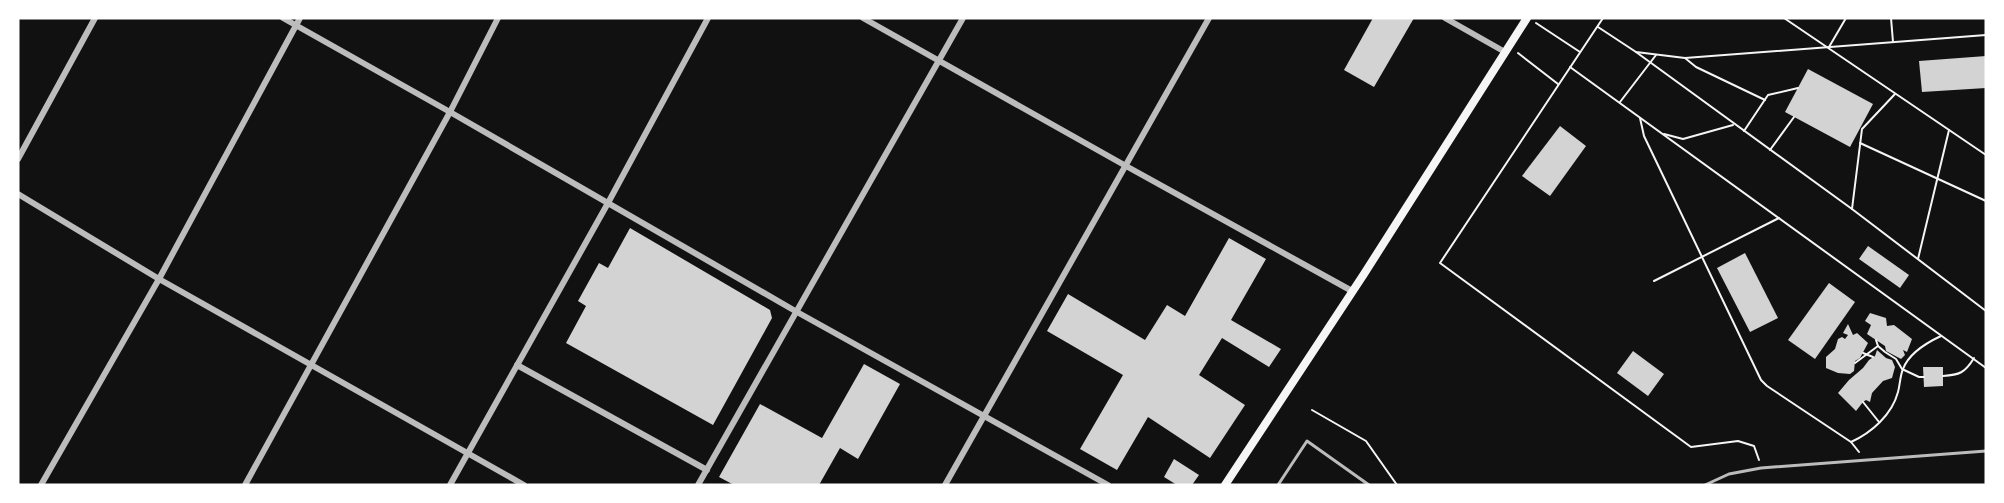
<svg xmlns="http://www.w3.org/2000/svg" width="2004" height="503" viewBox="0 0 2004 503" font-family="'Asap Condensed',sans-serif">
<style>
.building{fill:#d3d3d3}
.lines{fill:none;stroke-linecap:round;stroke-linejoin:round}
.path{stroke:#f5f5f5;stroke-width:2}
.service{stroke:#bcbcbc;stroke-width:3}
.minor{stroke:#bcbcbc;stroke-width:6}
.secondary{stroke:#f5f5f5;stroke-width:8}
</style>
<rect width="100%" height="100%" fill="#111"/>
<g class="building">
<path d="M1373,18H1414L1374,87L1344,70Z"/>
<path d="M1986,56V88L1922,92L1919,61Z"/>
<path d="M1808,69L1873,104L1850,147L1785,112Z"/>
<path d="M1560,126L1586,146L1550,196L1522,176Z"/>
<path d="M630,228L770,310L772,318L713,425L566,343L586,306L578,301L599,263L608,268Z"/>
<path d="M1229,238L1266,259L1231,320L1281,349L1269,367L1222,338L1199,375L1245,405L1210,458L1148,417L1117,470L1080,449L1123,375L1047,331L1068,294L1145,340L1167,305L1185,316Z"/>
<path d="M1868,246L1909,275L1900,288L1859,259Z"/>
<path d="M1745,253L1778,318L1750,332L1717,268Z"/>
<path d="M1829,283L1855,302L1815,359L1788,340Z"/>
<path d="M1870,313L1886,318L1887,326L1894,325L1912,339L1907,352L1903,350L1905,355L1901,359L1886,351L1885,346L1867,334L1871,325L1865,321Z"/>
<path d="M1848,324L1853,335L1857,333L1868,343L1860,358L1855,361L1854,371L1850,374L1838,373L1826,368V357L1835,349L1838,339L1842,337L1845,339L1848,335L1843,333Z"/>
<path d="M1877,350L1886,358L1892,360L1895,367L1892,378L1883,381L1872,393L1870,402L1866,400L1863,402L1856,411L1838,393L1849,380L1863,368L1869,360L1875,356Z"/>
<path d="M1633,351L1664,374L1648,396L1617,373Z"/>
<path d="M864,364L900,384L858,459L840,448L819,485H734L719,477L760,404L822,438Z"/>
<path d="M1923,367H1943V386L1924,387Z"/>
<path d="M1174,459L1199,475L1192,485H1177L1164,477Z"/>
</g>
<g class="lines">
<g class="path">
<path d="M1603,18L1440,263L1691,447L1738,441L1754,446L1759,460"/>
<path d="M1784,18L1986,155"/>
<path d="M1891,18L1893,42"/>
<path d="M1536,23L1580,52"/>
<path d="M1598,27L1636,52L1685,58L1986,35"/>
<path d="M1829,47L1846,18"/>
<path d="M1636,52L1852,209L1986,311"/>
<path d="M1518,53L1558,84"/>
<path d="M1685,58L1696,67L1765,100"/>
<path d="M1570,67L1986,368"/>
<path d="M1620,102L1656,55"/>
<path d="M1640,118L1644,136L1761,380L1767,386L1851,442"/>
<path d="M1744,131L1768,95L1798,88"/>
<path d="M1664,134L1683,139L1733,125"/>
<path d="M1860,143L1986,201"/>
<path d="M1770,150L1794,117"/>
<path d="M1852,209L1862,129L1895,94"/>
<path d="M1918,259L1949,130"/>
<path d="M1654,281L1779,218"/>
<path d="M1876,340L1878,346"/>
<path d="M1863,353L1873,357"/>
<path d="M1855,363L1878,346L1885,352L1896,359L1902,369L1919,377H1924"/>
<path d="M1943,376C1959,375 1965,373 1974,358"/>
<path d="M1863,402L1879,422"/>
<path d="M1312,410L1366,441L1397,485"/>
<path d="M1859,452L1851,442C1871,433 1892,415 1898,392C1900,385 1900,376 1903,369C1909,353 1926,343 1941,336"/>
</g>
<g class="service">
<path d="M1278,485L1307,441L1369,485"/>
<path d="M1705,485L1729,474L1761,468L1986,451"/>
</g>
<g class="minor">
<path d="M283,18L450,112L797,312L1108,485"/>
<path d="M863,18L1126,166L1352,291"/>
<path d="M1445,18L1505,52"/>
<path d="M18,159L95,18"/>
<path d="M18,194L159,279L524,485"/>
<path d="M517,365L707,470"/>
<path d="M41,485L159,279L300,18"/>
<path d="M245,485L450,112L498,18"/>
<path d="M450,485L608,203L708,18"/>
<path d="M698,485L963,18"/>
<path d="M945,485L1209,18"/>
</g>
<path class="secondary" d="M1225,485L1364,274L1527,18"/>
</g>
<rect width="2004" height="503" fill="none" stroke="#ffffff" stroke-width="39"/>
</svg>
